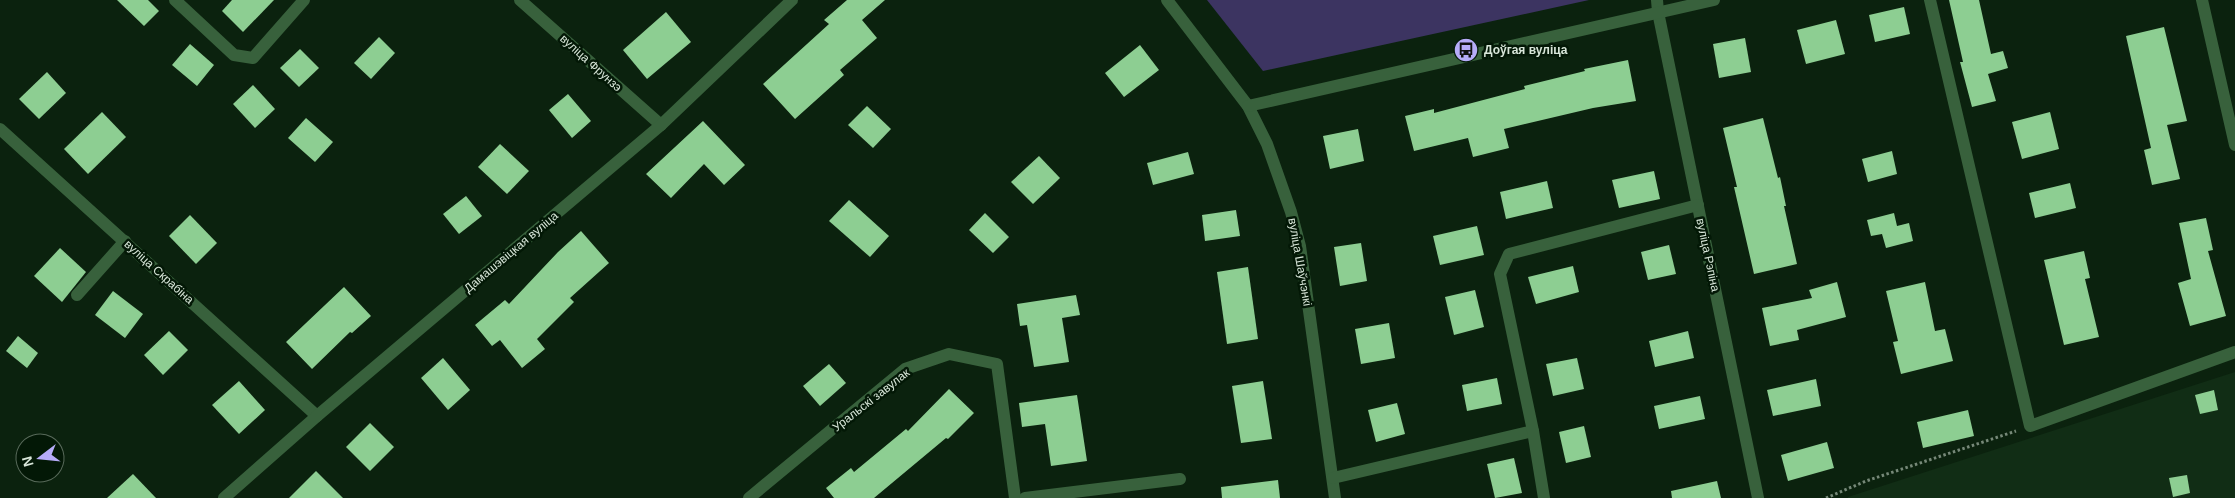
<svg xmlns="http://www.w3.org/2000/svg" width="2235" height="498" viewBox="0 0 2235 498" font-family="Helvetica,sans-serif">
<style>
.built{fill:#112d15}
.green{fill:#3c3461}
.building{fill:#8dce92}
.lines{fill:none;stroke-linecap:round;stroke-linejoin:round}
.path{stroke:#768878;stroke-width:3;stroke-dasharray:2.5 2.5;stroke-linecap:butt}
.minor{stroke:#38613c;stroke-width:12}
.labels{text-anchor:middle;stroke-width:5;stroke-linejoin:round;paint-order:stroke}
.poi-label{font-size:12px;font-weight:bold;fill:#d8e6d9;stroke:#031806;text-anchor:start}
.street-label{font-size:12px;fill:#d8e6d9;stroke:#031806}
</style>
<rect width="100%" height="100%" fill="#0b220e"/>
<path class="built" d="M2235,372V498H1848V497Z"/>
<path class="green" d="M1207,0H1589L1263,71Z"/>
<g class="building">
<path d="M117,0H148L159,11L144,26Z"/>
<path d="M232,0H274L243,32L222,11Z"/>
<path d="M847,0H885L862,20L877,38L840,70L844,75L795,119L763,84L829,24L824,20Z"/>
<path d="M1949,0H1979L1991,54L2003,51L2008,68L1988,74L1996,101L1972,107L1960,62H1963Z"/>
<path d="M1904,7L1910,34L1875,42L1869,15Z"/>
<path d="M666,12L691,42L647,79L623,50Z"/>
<path d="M1836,20L1845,54L1806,64L1797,30Z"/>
<path d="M2164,27L2187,121L2167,125L2180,179L2152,185L2144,150L2151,148L2126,36Z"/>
<path d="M379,37L395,53L371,79L354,63Z"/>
<path d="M1745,38L1751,72L1719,78L1713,44Z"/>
<path d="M190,44L214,65L197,86L172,65Z"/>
<path d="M1140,45L1159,70L1124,97L1105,73Z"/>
<path d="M300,49L319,68L299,87L280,68Z"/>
<path d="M1628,60L1636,101L1593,108L1504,129L1509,148L1473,157L1468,138L1414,151L1405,116L1434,109V113L1525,89L1524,86L1585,71L1584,69Z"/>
<path d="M47,72L66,93L39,119L19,99Z"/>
<path d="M253,85L275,109L255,128L233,104Z"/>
<path d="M568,94L591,121L572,138L549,110Z"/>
<path d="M867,106L891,129L873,148L848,125Z"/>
<path d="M102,112L126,137L88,174L64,149Z"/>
<path d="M2050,112L2059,149L2022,159L2012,122Z"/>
<path d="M306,118L333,142L315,162L288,138Z"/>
<path d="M1763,118L1778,178L1780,177L1786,206H1784L1797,264L1754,274L1734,187H1737L1723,128Z"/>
<path d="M703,121L745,165L724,185L704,164L671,198L646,174Z"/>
<path d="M1358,129L1364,161L1330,169L1323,136Z"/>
<path d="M500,144L529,171L507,194L478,167Z"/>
<path d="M1892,151L1897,174L1868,182L1862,159Z"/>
<path d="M1188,152L1194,174L1153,185L1147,163Z"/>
<path d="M1039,156L1060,178L1033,204L1011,182Z"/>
<path d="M1654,171L1660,199L1619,208L1612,180Z"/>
<path d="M1547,181L1553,208L1506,219L1500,192Z"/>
<path d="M2070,183L2076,208L2035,218L2029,193Z"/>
<path d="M466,196L482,216L459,234L443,214Z"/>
<path d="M849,200L889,236L870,257L829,221Z"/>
<path d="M1236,210L1240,236L1205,241L1202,215Z"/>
<path d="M985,213L1009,237L993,253L969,230Z"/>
<path d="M1894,213L1897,226L1909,223L1913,241L1886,248L1882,234L1871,236L1867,220Z"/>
<path d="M190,215L217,243L196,264L169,236Z"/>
<path d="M2206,218L2213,250L2208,251L2226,316L2190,326L2178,283L2191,279L2179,223Z"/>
<path d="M1477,226L1484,255L1440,265L1433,236Z"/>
<path d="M581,231L609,263L570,298L574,302L537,339L545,349L522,368L500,340L492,346L475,325L505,300L509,304L558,252Z"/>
<path d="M1361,243L1367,281L1340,286L1334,247Z"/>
<path d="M1669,245L1676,274L1648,280L1641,252Z"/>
<path d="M60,248L86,272L62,302L34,276Z"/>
<path d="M2084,251L2090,278L2085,279L2099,337L2064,345L2044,260Z"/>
<path d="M1573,266L1579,292L1536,304L1528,277Z"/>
<path d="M1248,267L1258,339L1227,344L1217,272Z"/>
<path d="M1837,282L1846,317L1797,330L1799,340L1770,346L1762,308L1812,298L1809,290Z"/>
<path d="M1925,282L1935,331L1945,329L1953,361L1901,374L1893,342L1898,341L1886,291Z"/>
<path d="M344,287L371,316L352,333L350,332L312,369L286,342Z"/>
<path d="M1475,290L1484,327L1454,335L1445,297Z"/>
<path d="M113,291L143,314L125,338L95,315Z"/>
<path d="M1076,295L1080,315L1062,318L1069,362L1034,367L1027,325L1020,326L1017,304Z"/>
<path d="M1389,323L1395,358L1361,364L1355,329Z"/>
<path d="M169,331L188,350L163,375L144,355Z"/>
<path d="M1688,331L1694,358L1655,367L1649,341Z"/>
<path d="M18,336L38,353L27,368L6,351Z"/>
<path d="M443,358L470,390L448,410L421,378Z"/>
<path d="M1577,358L1584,389L1553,396L1546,364Z"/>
<path d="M829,364L846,383L820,406L803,386Z"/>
<path d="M1497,378L1502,404L1467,411L1462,385Z"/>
<path d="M1816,379L1821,406L1773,416L1767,390Z"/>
<path d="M239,381L265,410L239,434L212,405Z"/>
<path d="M1263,381L1272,439L1241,443L1232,386Z"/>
<path d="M949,389L974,413L948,439L946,438L874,498H834L826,488L851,468L854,472L906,429L908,431Z"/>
<path d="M2214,390L2218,410L2200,414L2195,395Z"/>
<path d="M1077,395L1087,461L1051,466L1045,424L1022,427L1019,403Z"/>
<path d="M1700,396L1705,419L1659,429L1654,406Z"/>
<path d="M1397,403L1405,434L1376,442L1368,410Z"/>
<path d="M1968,410L1974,436L1923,448L1917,422Z"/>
<path d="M370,423L394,447L370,471L346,447Z"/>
<path d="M1584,426L1591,457L1566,463L1559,432Z"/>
<path d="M1827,442L1834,468L1788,481L1781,455Z"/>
<path d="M1514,458L1522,493L1495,498L1487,464Z"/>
<path d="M316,471L343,498H289Z"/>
<path d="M133,474L156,498H107Z"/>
<path d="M2187,475L2190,493L2173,497L2169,478Z"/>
<path d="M1278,480L1280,498H1222L1221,487Z"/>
<path d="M1717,481L1721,498H1672L1671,491Z"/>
</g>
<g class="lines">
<path class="path" d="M1826,498L1866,481L2016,431"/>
<g class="minor">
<path d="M175,0L234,55L253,58L304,0"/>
<path d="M520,0L661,125"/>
<path d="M1167,0L1248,106L1267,144L1291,212L1300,246L1335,498"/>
<path d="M1657,0L1658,12L1758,498"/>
<path d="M1930,0L2030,426L2235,352"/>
<path d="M2202,0L2235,145"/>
<path d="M1248,106L1714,0"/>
<path d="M0,129L317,416"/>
<path d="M77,295L125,241"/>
<path d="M1333,478L1533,431"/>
<path d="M224,498L317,416L661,125L792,0"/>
<path d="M749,498L905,369L949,354L997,364L1015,498"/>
<path d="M1025,498L1180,479"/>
<path d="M1544,498L1533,431L1500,274L1509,254L1698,205"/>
</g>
</g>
<defs>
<g id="bus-disc" transform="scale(1.25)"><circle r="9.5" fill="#b6acf8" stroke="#031806"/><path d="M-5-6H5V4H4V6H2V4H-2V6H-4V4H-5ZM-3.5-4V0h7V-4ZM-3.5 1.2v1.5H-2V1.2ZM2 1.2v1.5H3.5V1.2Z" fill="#111"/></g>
</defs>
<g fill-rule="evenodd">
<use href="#bus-disc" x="1466" y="50"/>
</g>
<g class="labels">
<g class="poi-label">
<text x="1484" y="54">Доўгая вуліца</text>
</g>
<g class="street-label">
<text transform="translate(591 63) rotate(42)" y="4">вуліца Фрунзэ</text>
<text transform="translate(511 252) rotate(-40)" y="4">Дамашэвіцкая вуліца</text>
<text transform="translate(1708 255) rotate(78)" y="4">вуліца Рэпіна</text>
<text transform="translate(1300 262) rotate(80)" y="4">вуліца Шаўчэнкі</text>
<text transform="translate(159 272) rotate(42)" y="4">вуліца Скрабіна</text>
<text transform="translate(871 400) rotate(-38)" y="4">Уральскі завулак</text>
</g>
</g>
<g transform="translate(40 458) rotate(254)"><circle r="24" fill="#031806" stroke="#586a5a"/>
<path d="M0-4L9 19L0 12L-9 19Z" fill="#b6acf8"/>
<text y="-8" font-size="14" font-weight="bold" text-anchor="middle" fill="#d8e6d9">N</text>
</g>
</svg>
